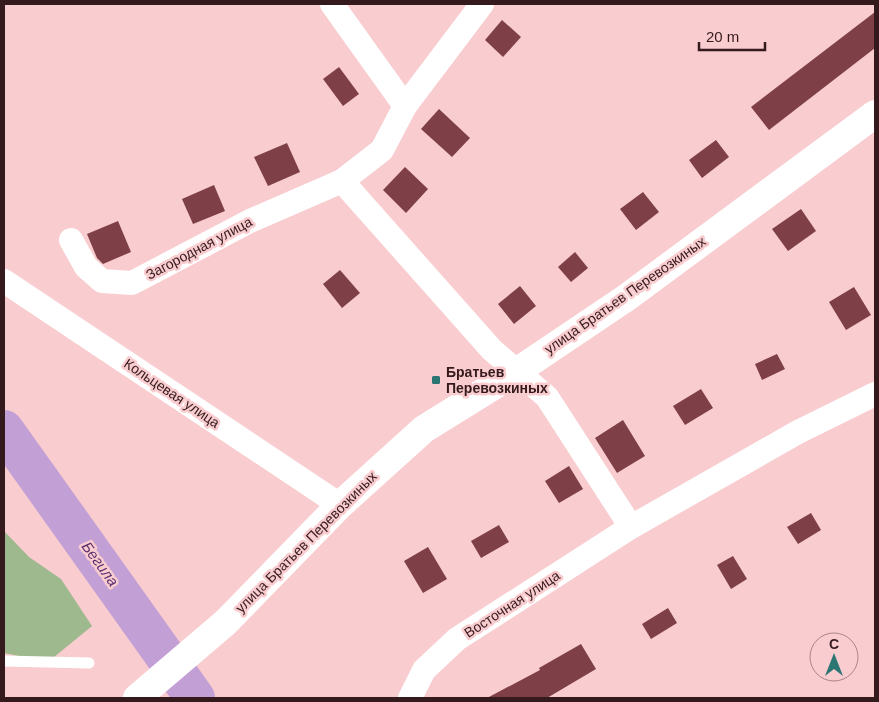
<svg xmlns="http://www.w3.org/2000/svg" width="879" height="702" viewBox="0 0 879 702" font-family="Helvetica,sans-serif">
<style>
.green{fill:#9eb98d}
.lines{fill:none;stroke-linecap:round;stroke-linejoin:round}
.river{stroke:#c2a0d5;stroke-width:40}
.building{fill:#7e3f47}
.lane{stroke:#fff;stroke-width:11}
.street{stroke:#fff;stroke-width:24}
.secondary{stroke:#fff;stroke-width:28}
.poi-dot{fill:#2b7573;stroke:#f9cccf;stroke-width:2}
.labels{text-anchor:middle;stroke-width:5;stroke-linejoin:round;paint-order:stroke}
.street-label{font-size:14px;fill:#351a1d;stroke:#f9cccf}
.poi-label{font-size:14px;font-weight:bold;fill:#351a1d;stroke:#f9cccf;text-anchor:start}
.water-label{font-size:15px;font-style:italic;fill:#5a2f6f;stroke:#f9cccf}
</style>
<rect width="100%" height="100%" fill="#f9cccf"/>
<path class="green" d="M4,526L5,532L29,557L61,579L92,626L48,662L4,653Z"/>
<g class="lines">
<path class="river" d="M4,430L195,698"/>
</g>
<g class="building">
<path d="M875,12V48L769,130L751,107Z"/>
<path d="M502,20L521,37L503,57L485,40Z"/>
<path d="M339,67L359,94L343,106L323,79Z"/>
<path d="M439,109L470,138L452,157L421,129Z"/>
<path d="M716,140L729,157L702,178L689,160Z"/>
<path d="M287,143L300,172L268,186L254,157Z"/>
<path d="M405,167L428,189L406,213L383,190Z"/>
<path d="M214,185L225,211L193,224L182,199Z"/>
<path d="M643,192L659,212L636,230L620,209Z"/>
<path d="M801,209L816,231L788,251L772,229Z"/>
<path d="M118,221L131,252L103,264L97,258L87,234Z"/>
<path d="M575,252L588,268L571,282L558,267Z"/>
<path d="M340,270L360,293L342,308L323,284Z"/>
<path d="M520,286L536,306L514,324L498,304Z"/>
<path d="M854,287L871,315L846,330L829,302Z"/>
<path d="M777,354L785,369L762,380L755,364Z"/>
<path d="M701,389L713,408L685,425L673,406Z"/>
<path d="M623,420L645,456L617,473L595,438Z"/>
<path d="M569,466L583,489L559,503L545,481Z"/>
<path d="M811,513L821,530L798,544L787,527Z"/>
<path d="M499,525L509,542L481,558L471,541Z"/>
<path d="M428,547L447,579L423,593L404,561Z"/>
<path d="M733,556L747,579L731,589L717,565Z"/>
<path d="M668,608L677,623L651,639L642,624Z"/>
<path d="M581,644L596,669L547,698H487L540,670L539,668Z"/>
</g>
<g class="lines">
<path class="lane" d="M4,661L89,663"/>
<g class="street">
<path d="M332,4L405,106"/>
<path d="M342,181L492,350L547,397L631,527"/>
<path d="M71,240L86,267L102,281L132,283L250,221L342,181L382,150L405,106L482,4"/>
<path d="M4,281L340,505"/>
<path d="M410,698L424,670L457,639L631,527L798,432L875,394"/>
</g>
<path class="secondary" d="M137,698L226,622L340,505L424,429L516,372L626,298L875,114"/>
</g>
<rect class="poi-dot" x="431" y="375" width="10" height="10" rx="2.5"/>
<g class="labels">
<g class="street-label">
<text transform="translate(199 248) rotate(-28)" y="5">Загородная улица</text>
<text transform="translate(625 295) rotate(-35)" y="5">улица Братьев Перевозкиных</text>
<text transform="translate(172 393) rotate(34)" y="5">Кольцевая улица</text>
<text transform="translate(306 542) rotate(-45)" y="5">улица Братьев Перевозкиных</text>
<text transform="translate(512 604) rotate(-33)" y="5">Восточная улица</text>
</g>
<g class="poi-label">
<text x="446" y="377">Братьев<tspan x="446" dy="16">Перевозкиных</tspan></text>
</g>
<g class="water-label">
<text transform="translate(100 564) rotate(54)" y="5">Бегила</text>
</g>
</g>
<rect width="879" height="702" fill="none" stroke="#351a1d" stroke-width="10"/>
<g transform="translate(834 657)"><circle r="24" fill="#f9cccf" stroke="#ab8588"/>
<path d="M0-4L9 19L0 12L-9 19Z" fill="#2b7573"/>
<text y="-8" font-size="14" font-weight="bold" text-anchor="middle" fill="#351a1d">С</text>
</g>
<path d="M699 42v8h66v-8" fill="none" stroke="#351a1d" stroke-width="2.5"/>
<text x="706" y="42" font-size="15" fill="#351a1d" stroke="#f9cccf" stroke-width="4" paint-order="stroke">20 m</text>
</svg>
